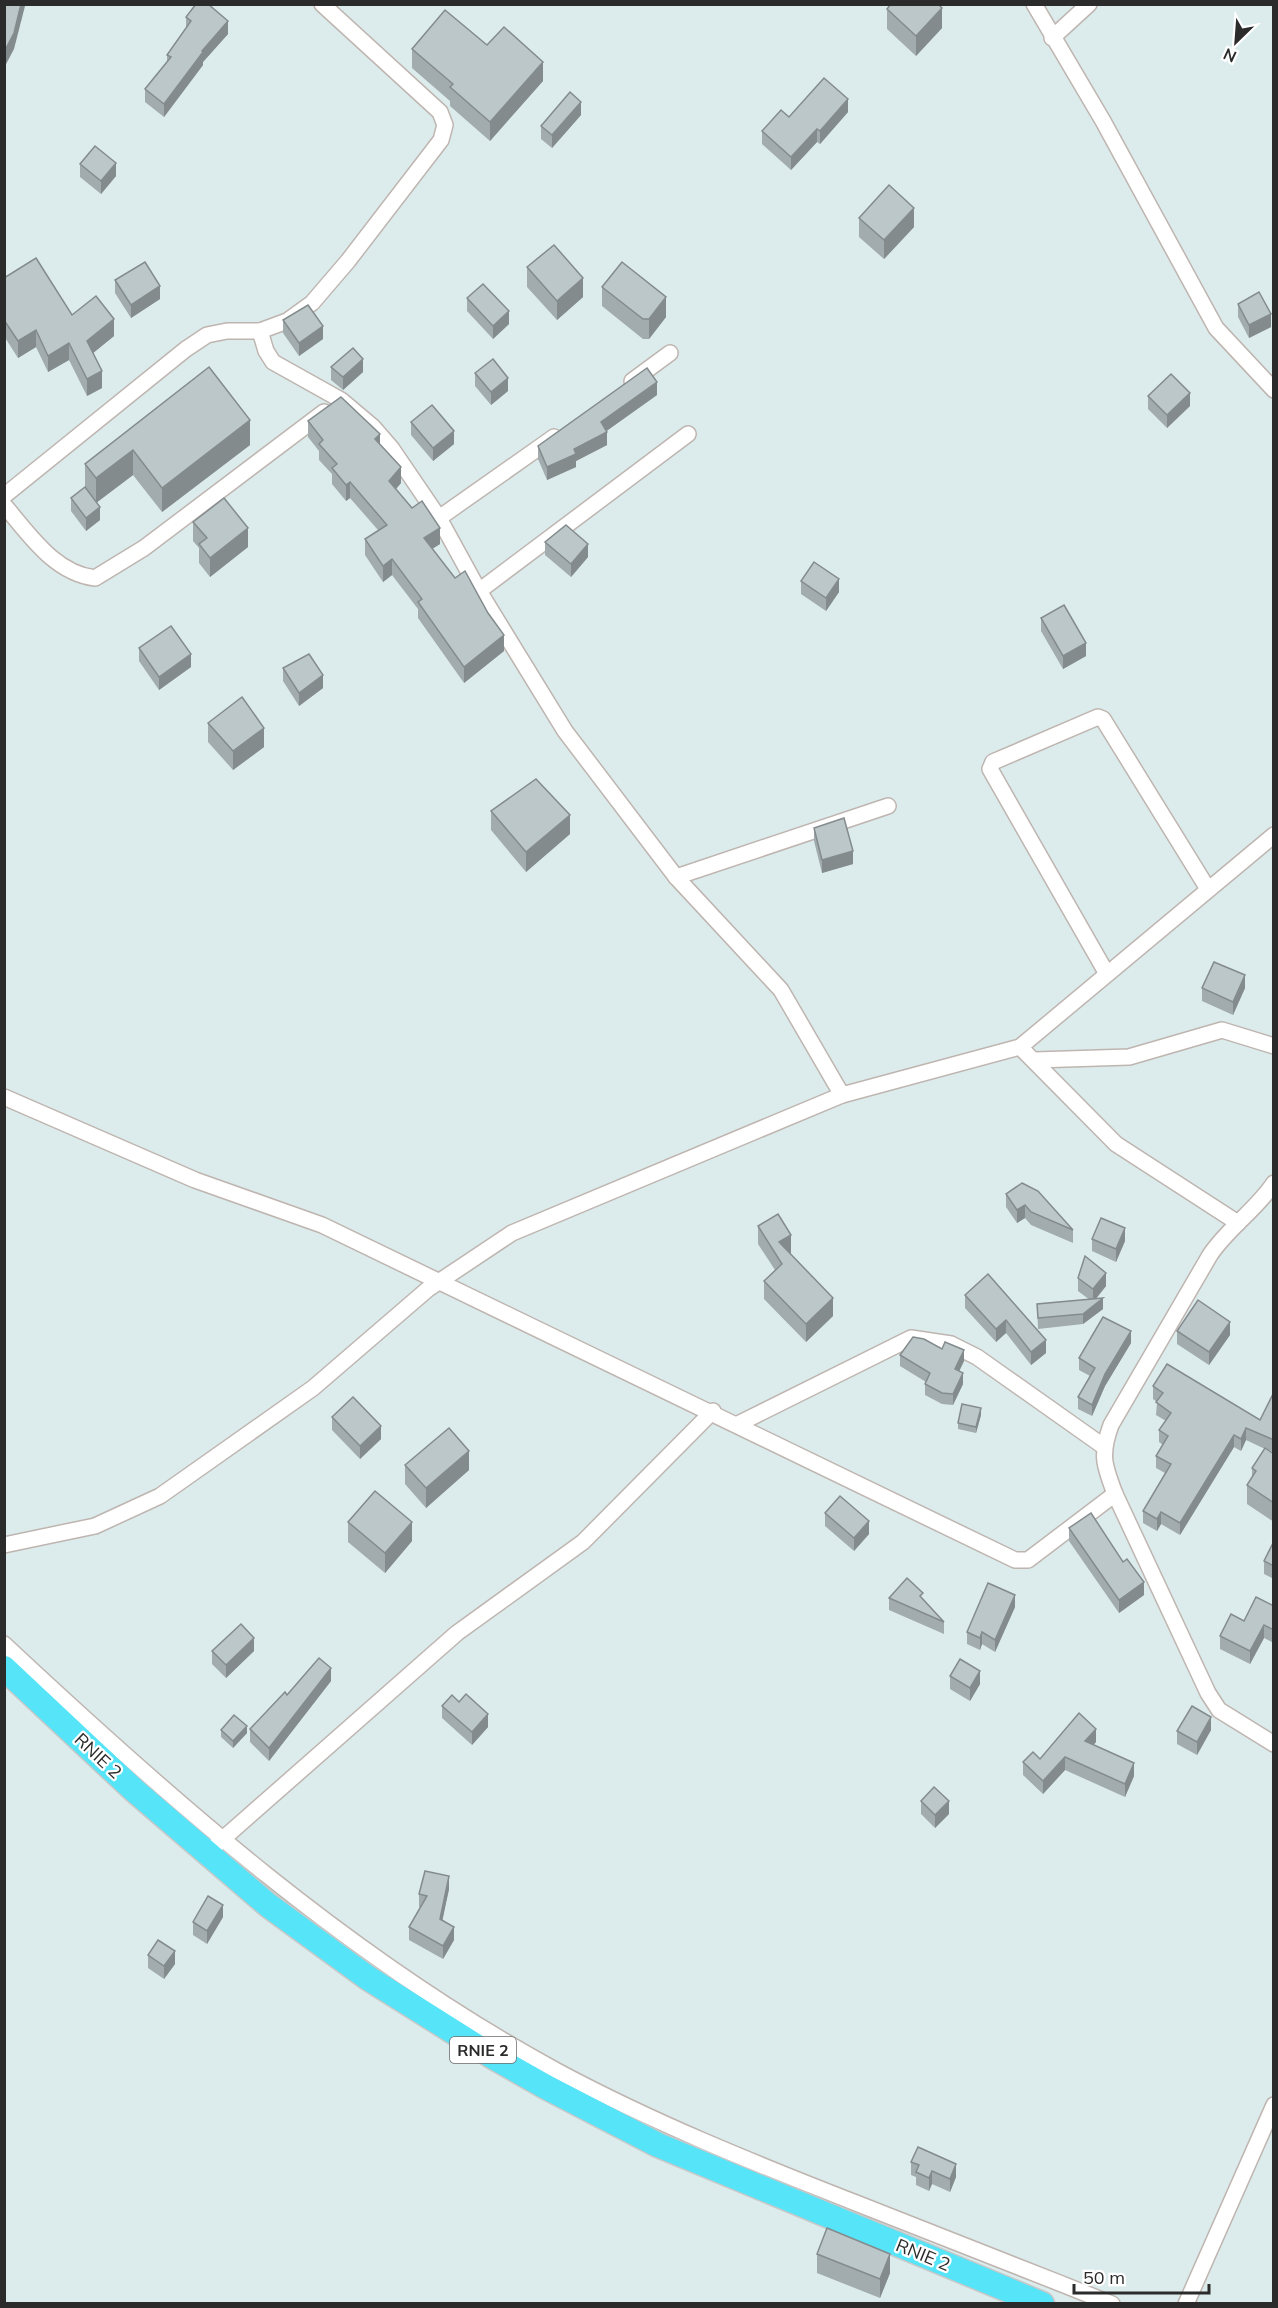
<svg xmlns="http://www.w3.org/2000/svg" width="1278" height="2308" viewBox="0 0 1278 2308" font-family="Mulish,sans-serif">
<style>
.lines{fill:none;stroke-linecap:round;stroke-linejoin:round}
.minor-casing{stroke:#bfb5b0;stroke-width:18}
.trunk-casing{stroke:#c8c8c8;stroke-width:27}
.minor{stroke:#fff;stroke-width:15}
.trunk{stroke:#56e4f8;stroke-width:24}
.wall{fill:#a2abad}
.shaded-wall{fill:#848b8d}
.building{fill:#bcc7c9;stroke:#848b8d;stroke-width:1.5}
.labels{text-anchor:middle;stroke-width:4.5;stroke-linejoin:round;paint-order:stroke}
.shield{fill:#fff;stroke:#6b6b6b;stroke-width:1.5}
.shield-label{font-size:16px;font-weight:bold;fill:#2b2b2b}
.street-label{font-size:18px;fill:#2b2b2b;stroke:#fff}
</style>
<rect width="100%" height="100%" fill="#dceced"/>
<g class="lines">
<g class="minor-casing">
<g id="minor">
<path d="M1034,4L1103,121L1216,328L1274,390"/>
<path d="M1052,38L1089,4"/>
<path d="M260,331L266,351L273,362L341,400L373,427L392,449L439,518L479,591L565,731L676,877L781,990L842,1095"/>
<path d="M632,381L670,353"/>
<path d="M4,496L186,349L207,335L227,331H260L287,321L312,303L348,261L441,140L445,125L440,112L322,4"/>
<path d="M4,505C29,534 54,573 95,578L144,548L324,412"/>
<path d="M439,518L554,437"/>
<path d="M479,591L688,434"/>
<path d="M676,877L888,806"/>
<path d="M1107,974L990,769L993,762L1098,717L1103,719L1208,889"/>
<path d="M1020,1047L1116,1144L1238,1223"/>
<path d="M1035,1060L1129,1057L1222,1030L1274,1046"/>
<path d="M4,1097L195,1180L322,1225L1015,1560H1028L1115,1494"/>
<path d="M1274,1183C1256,1210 1228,1228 1210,1255L1111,1425C1100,1455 1104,1465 1115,1494L1208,1693L1219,1710L1274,1744"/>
<path d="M738,1424L911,1338L951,1344L977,1357L1103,1446"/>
<path d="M4,1545L95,1526L160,1496L313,1388L428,1289L512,1233L842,1095L1020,1047L1274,835"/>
<path d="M4,1644C174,1803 352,1960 557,2071C654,2123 754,2163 856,2203C942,2237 1027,2270 1112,2304"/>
<path d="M216,1845L457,1633L583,1542L713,1411"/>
<path d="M1186,2304L1274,2105"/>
</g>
</g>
<g class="trunk-casing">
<path id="trunk" d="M4,1668L134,1790L268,1905L368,1978L495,2058L546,2087L658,2145L1042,2304"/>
</g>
<use href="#minor" class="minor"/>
<use href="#trunk" class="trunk"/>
</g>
<g class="wall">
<path d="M887,9L942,28L916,56L887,29Z"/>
<path d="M186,17L228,34L203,62V65L164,117L145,102V89L167,62V55L186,29Z"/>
<path d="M487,45L543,81L490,141L450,106V101L412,68V49Z"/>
<path d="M848,112L820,144L817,142L791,170L762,144V131L789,117Z"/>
<path d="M581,115L552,148L541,139V126Z"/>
<path d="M80,164L116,176L101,194L80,177Z"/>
<path d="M859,218L914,227L884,259L859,237Z"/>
<path d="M527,267L583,297L557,320L527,287Z"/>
<path d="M4,278L72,315L114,336L93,353L102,388L87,396L69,360L48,372L36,347L18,358L4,336Z"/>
<path d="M115,280L160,299L131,318L115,293Z"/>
<path d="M602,287L666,317L649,339H643L602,306Z"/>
<path d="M467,298L509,324L493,339L467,311Z"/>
<path d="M1238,304L1271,327L1249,338L1238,317Z"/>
<path d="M283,320L323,339L299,356L283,333Z"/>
<path d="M209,367L250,445L162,512L133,475L96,503L100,520L86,531L71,511V498L85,488V464Z"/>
<path d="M331,367L363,372L343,390L331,380Z"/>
<path d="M475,373L508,391L491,405L475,386Z"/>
<path d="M657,395L606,431L607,445L576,461V467L547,480L538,459V446Z"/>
<path d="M1148,396L1190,406L1167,428L1148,409Z"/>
<path d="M308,421L380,445L401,483L396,489L440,544L432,549L504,651L464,683L418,618V609L392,575L383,582L365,555V539L378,530L350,498L346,501L332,484V474L319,460V451L308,437Z"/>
<path d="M411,422L454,444L433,461L411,435Z"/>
<path d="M193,522L248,547L210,577L199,563V548L193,541Z"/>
<path d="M545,542L588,557L571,577L545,555Z"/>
<path d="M801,581L839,592L826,611L801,594Z"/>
<path d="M1041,618L1086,656L1063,669L1041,631Z"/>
<path d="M139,648L191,667L159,690L139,661Z"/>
<path d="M283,668L323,688L299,706L283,681Z"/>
<path d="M208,723L264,747L233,770L208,742Z"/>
<path d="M491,811L570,834L526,872L491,830Z"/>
<path d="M814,828L853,864L822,873L814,841Z"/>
<path d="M1202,988H1245L1233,1015L1202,1001Z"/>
<path d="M1006,1194L1073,1230V1243L1031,1225L1025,1218L1017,1223L1006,1207Z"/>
<path d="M758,1226L791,1253H790L833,1316L806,1342L764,1299V1281L775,1270L758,1244Z"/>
<path d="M1092,1239L1125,1241L1116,1262L1092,1251Z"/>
<path d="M1078,1278L1106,1286L1096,1299L1103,1309L1083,1324L1038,1329L1037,1304L1090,1300L1078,1291Z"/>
<path d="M965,1295L1046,1340V1353L1031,1365L1006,1333L996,1342L965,1308Z"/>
<path d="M1177,1331L1230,1335L1209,1365L1177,1344Z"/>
<path d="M1131,1343L1105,1386L1092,1416L1078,1409V1397L1090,1376L1079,1370V1358Z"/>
<path d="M900,1355L964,1361L959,1371L963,1384L953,1405L942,1404L925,1395V1384L926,1382L900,1366Z"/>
<path d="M1153,1386L1260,1420L1274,1392V1452L1266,1449L1274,1454V1522L1247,1504V1485L1252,1478V1468L1265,1449L1246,1440L1241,1451L1234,1447L1180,1535L1161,1524L1157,1531L1143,1523V1511L1165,1473L1156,1468V1456L1163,1445L1159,1442V1430L1166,1421L1156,1415L1157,1402L1153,1399Z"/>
<path d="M981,1415L976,1433L958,1429V1423Z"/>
<path d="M332,1417L381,1439L360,1459L332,1430Z"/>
<path d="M405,1465L469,1470L426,1508L405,1484Z"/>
<path d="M825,1513L869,1534L854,1551L825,1526Z"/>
<path d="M348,1522L412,1541L385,1573L348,1542Z"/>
<path d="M1069,1528L1123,1562L1144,1595L1119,1613L1069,1541Z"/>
<path d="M1274,1541V1579L1264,1574V1561Z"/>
<path d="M889,1598L923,1599L944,1622V1634L889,1610Z"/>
<path d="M1274,1606V1643L1264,1638L1250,1664L1220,1649V1636L1244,1621Z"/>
<path d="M1015,1607L995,1652L982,1644L980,1650L967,1644V1632Z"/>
<path d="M212,1651H254L226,1678L212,1664Z"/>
<path d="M950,1676L980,1684L970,1701L950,1689Z"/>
<path d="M331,1681L269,1761L250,1742V1729L287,1695Z"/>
<path d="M459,1702L488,1727L472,1745L442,1718V1706Z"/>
<path d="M221,1730L247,1733L233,1748L221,1737Z"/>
<path d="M1211,1730L1197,1755L1177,1744V1731Z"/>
<path d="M1096,1742L1093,1745L1134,1776L1125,1797L1065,1770L1043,1794L1023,1775V1762L1040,1759Z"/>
<path d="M921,1801L949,1814L935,1828L921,1814Z"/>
<path d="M449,1889L442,1920L454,1940L443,1959L409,1940V1927L421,1907H419V1894Z"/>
<path d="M223,1917L207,1944L193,1935V1922Z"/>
<path d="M148,1955L175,1964L164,1979L148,1968Z"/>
<path d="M911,2162L956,2177L950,2192L932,2184L929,2191L916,2185V2177L911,2175Z"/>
<path d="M817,2254L890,2273L880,2298L817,2273Z"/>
</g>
<g class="shaded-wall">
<path d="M21,4H25V6L14,49L4,68V52Z"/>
<path d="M942,8V28L916,56V36Z"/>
<path d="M228,21V34L203,62V65L164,117V104L202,51Z"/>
<path d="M543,62V81L490,141V122Z"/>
<path d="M848,99V112L820,144V131Z"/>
<path d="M581,102V115L552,148V135Z"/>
<path d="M817,129V142L791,170V157Z"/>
<path d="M116,163V176L101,194V181Z"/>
<path d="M914,208V227L884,259V240Z"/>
<path d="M583,278V297L557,320V301Z"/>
<path d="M160,286V299L131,318V305Z"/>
<path d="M666,297V317L649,339V319Z"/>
<path d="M509,311V324L493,339V326Z"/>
<path d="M1271,314V327L1249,338V325Z"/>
<path d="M114,319V336L87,358V341Z"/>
<path d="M323,326V339L299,356V343Z"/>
<path d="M36,330V347L18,358V341Z"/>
<path d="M69,343V360L48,372V356Z"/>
<path d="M363,359V372L343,390V377Z"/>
<path d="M102,371V388L87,396V379Z"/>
<path d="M508,378V391L491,405V392Z"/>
<path d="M657,382V395L601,435V422Z"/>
<path d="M1190,393V406L1167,428V415Z"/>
<path d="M250,420V445L162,512V488Z"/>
<path d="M454,431V444L433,461V448Z"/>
<path d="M607,432V445L576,461V467L547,480V467L574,449Z"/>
<path d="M380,434V450L375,439Z"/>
<path d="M133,450V475L96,503V478Z"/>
<path d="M401,467V483L389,497V481Z"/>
<path d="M350,482V498L346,501V485Z"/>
<path d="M100,507V520L86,531V518Z"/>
<path d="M248,528V547L210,577V558Z"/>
<path d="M440,528V544L424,554V538Z"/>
<path d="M588,544V557L571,577V564Z"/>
<path d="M392,559V575L383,582V566Z"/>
<path d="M839,579V592L826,611V598Z"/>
<path d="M504,635V651L464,683V667Z"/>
<path d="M1086,643V656L1063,669V656Z"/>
<path d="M191,654V667L159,690V677Z"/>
<path d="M323,675V688L299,706V693Z"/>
<path d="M264,728V747L233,770V751Z"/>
<path d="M570,815V834L526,872V852Z"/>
<path d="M853,851V864L822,873V860Z"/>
<path d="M1245,975V988L1233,1015V1002Z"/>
<path d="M1025,1205V1218L1017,1223V1210Z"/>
<path d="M1125,1228V1241L1116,1262V1249Z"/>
<path d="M791,1235V1253L779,1260V1242Z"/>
<path d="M1106,1273V1286L1093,1302V1289Z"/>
<path d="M833,1298V1316L806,1342V1324Z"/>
<path d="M1103,1298V1309L1083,1324V1314Z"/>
<path d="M1006,1320V1333L996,1342V1329Z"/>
<path d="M1230,1322V1335L1209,1365V1352Z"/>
<path d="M1131,1331V1343L1105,1386L1092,1416V1405L1105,1374Z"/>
<path d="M1046,1340V1353L1031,1365V1352Z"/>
<path d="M964,1350V1361L955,1380V1369Z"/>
<path d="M963,1373V1384L953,1405V1394Z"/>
<path d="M981,1408V1415L976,1433V1427Z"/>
<path d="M381,1426V1439L360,1459V1446Z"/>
<path d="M1246,1428V1440L1241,1451V1439Z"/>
<path d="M1234,1435V1447L1180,1535V1523Z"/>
<path d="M469,1451V1470L426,1508V1488Z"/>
<path d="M1161,1512V1524L1157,1531V1519Z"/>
<path d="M869,1521V1534L854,1551V1538Z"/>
<path d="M412,1522V1541L385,1573V1553Z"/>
<path d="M1144,1582V1595L1119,1613V1600Z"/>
<path d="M1015,1595V1607L995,1652V1640Z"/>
<path d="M1264,1625V1638L1250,1664V1651Z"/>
<path d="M982,1632V1644L980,1650V1638Z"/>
<path d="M254,1638V1651L226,1678V1665Z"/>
<path d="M331,1668V1681L269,1761V1748Z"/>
<path d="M980,1671V1684L970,1701V1688Z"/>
<path d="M488,1714V1727L472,1745V1732Z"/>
<path d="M1211,1717V1730L1197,1755V1742Z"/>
<path d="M247,1726V1733L233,1748V1741Z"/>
<path d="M1096,1729V1742L1085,1754V1741Z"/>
<path d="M1065,1757V1770L1043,1794V1781Z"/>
<path d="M1134,1763V1776L1125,1797V1784Z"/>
<path d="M949,1801V1814L935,1828V1815Z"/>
<path d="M449,1876V1889L440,1932V1919Z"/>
<path d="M223,1905V1917L207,1944V1931Z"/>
<path d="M454,1927V1940L443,1959V1946Z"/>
<path d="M175,1951V1964L164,1979V1966Z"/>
<path d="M956,2164V2177L950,2192V2179Z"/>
<path d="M932,2171V2184L929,2191V2178Z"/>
<path d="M890,2254V2273L880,2298V2279Z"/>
</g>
<g class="building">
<path d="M4,4H21L14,33L4,52Z"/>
<path d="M196,4H208L228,21L202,51L203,52L164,104L145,89L171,57L167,55L191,21L186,17Z"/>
<path d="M891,4H938L942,8L916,36L887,9Z"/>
<path d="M445,10L487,45L504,27L543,62L490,122L450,87L453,84L412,49Z"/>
<path d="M824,78L848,99L820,131L817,129L791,157L762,131L781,110L789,117Z"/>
<path d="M570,92L581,102L552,135L541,126Z"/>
<path d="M95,146L116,163L101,181L80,164Z"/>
<path d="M889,185L914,208L884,240L859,218Z"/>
<path d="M554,245L583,278L557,301L527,267Z"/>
<path d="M36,258L72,315L96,296L114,319L87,341L102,371L87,379L69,343L48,356L36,330L18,341L4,320V278Z"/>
<path d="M145,262L160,286L131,305L115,280Z"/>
<path d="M622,262L666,297L649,319H643L602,287Z"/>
<path d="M483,284L509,311L493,326L467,298Z"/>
<path d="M1259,292L1271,314L1249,325L1238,304Z"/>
<path d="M308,305L323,326L299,343L283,320Z"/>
<path d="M353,348L363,359L343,377L331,367Z"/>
<path d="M493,359L508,378L491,392L475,373Z"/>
<path d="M209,367L250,420L162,488L133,450L96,478L85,464Z"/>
<path d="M647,368L657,382L601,422L607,432L574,449L576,454L547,467L538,446Z"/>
<path d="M1171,374L1190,393L1167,415L1148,396Z"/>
<path d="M341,397L380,434L375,439L401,467L389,481L412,508L422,501L440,528L424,538L455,578L465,571L488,613L504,635L464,667L418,602L422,599L392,559L383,566L365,539L387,525L350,482L346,485L332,468L337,464L319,444L323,440L308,421Z"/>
<path d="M432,405L454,431L433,448L411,422Z"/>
<path d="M85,487L100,507L86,518L71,498Z"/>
<path d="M224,498L248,528L210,558L199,544L207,538L193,522Z"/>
<path d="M566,525L588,544L571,564L545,542Z"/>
<path d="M814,562L839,579L826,598L801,581Z"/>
<path d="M1064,605L1086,643L1063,656L1041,618Z"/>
<path d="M171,626L191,654L159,677L139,648Z"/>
<path d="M309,654L323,675L299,693L283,668Z"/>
<path d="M242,697L264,728L233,751L208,723Z"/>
<path d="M536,779L570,815L526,852L491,811Z"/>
<path d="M844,818L853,851L822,860L814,828Z"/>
<path d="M1214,962L1245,975L1233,1002L1202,988Z"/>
<path d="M1022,1183L1038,1191L1073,1230L1031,1212L1025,1205L1017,1210L1006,1194Z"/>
<path d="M778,1214L791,1235L779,1242L833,1298L806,1324L764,1281L782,1264L758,1226Z"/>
<path d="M1101,1218L1125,1228L1116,1249L1092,1239Z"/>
<path d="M1085,1256L1106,1273L1093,1289L1078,1278Z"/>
<path d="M988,1274L1046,1340L1031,1352L1006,1320L996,1329L965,1295Z"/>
<path d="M1103,1298L1083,1314L1038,1318L1037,1304Z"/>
<path d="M1198,1300L1230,1322L1209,1352L1177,1331Z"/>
<path d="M1103,1317L1131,1331L1105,1374L1092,1405L1078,1397L1095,1368L1079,1358Z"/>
<path d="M913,1337L924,1339L942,1349L945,1342L964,1350L955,1369L963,1373L953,1394L942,1393L925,1384L930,1373L900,1355Z"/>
<path d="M1167,1364L1260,1420L1274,1392V1440L1246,1428L1241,1439L1234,1435L1180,1523L1161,1512L1157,1519L1143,1511L1171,1464L1156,1456L1168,1436L1159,1430L1171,1413L1156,1402L1163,1393L1153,1386Z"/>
<path d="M353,1397L381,1426L360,1446L332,1417Z"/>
<path d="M962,1404L981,1408L976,1427L958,1423Z"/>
<path d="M449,1428L469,1451L426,1488L405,1465Z"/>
<path d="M1265,1448L1274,1454V1503L1247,1485L1256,1471L1252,1468Z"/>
<path d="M375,1491L412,1522L385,1553L348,1522Z"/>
<path d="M840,1496L869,1521L854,1538L825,1513Z"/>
<path d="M1091,1513L1123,1562L1127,1559L1144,1582L1119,1600L1069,1528Z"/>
<path d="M1274,1541V1566L1264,1561Z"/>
<path d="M907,1578L923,1593L920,1596L944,1622L889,1598Z"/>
<path d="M988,1583L1015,1595L995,1640L982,1632L980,1638L967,1632Z"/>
<path d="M1256,1597L1274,1606V1630L1264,1625L1250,1651L1220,1636L1231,1614L1244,1621Z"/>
<path d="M241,1624L254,1638L226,1665L212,1651Z"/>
<path d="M319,1658L331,1668L269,1748L250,1729L285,1692L287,1695Z"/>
<path d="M960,1659L980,1671L970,1688L950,1676Z"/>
<path d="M466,1694L488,1714L472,1732L442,1706L452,1695L459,1702Z"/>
<path d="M1192,1706L1211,1717L1197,1742L1177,1731Z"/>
<path d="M1079,1713L1096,1729L1085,1741L1134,1763L1125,1784L1065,1757L1043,1781L1023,1762L1033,1752L1040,1759Z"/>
<path d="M234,1715L247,1726L233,1741L221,1730Z"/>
<path d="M934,1787L949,1801L935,1815L921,1801Z"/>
<path d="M425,1871L449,1876L440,1919L454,1927L443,1946L409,1927L427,1896L419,1894Z"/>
<path d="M208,1896L223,1905L207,1931L193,1922Z"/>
<path d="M158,1940L175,1951L164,1966L148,1955Z"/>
<path d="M918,2147L956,2164L950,2179L932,2171L929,2178L916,2172L919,2165L911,2162Z"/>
<path d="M827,2228L890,2254L880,2279L817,2254Z"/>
</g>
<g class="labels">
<rect class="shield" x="450" y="2037" width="66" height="26" rx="4.5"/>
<g class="shield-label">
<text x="483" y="2056">RNIE 2</text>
</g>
<g class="street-label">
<text transform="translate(98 1756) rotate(43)" y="6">RNIE 2</text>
<text transform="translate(923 2255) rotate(22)" y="6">RNIE 2</text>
</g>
</g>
<rect width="1278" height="2308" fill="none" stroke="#2b2b2b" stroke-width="12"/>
<g transform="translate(1236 42) rotate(205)" stroke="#ffffff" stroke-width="4.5" paint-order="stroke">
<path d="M0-4.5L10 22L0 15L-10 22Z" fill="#2b2b2b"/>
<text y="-9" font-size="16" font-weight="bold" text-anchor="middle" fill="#2b2b2b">N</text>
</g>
<path d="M1074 2284v9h135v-9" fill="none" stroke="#2b2b2b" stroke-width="3"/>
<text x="1083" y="2284" font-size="18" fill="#2b2b2b" stroke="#ffffff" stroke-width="4.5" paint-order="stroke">50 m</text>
</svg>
